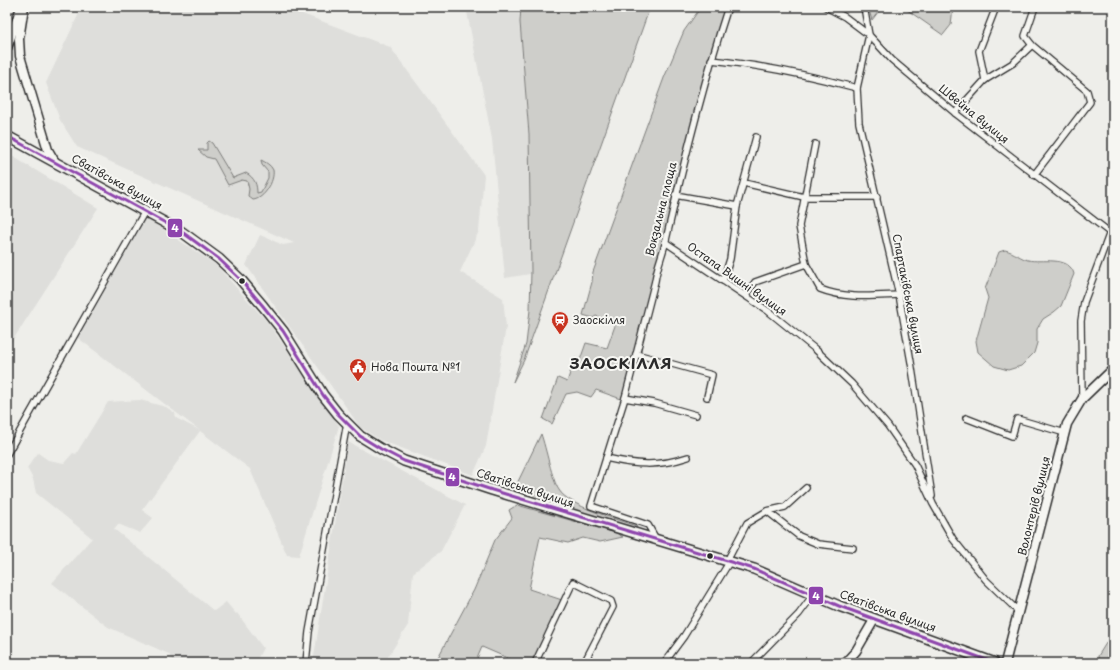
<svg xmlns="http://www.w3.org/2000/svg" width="1120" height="670" viewBox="0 0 1120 670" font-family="'Playpen Sans',sans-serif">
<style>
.built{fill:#dededb}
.green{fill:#cececa;stroke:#7c7c7a}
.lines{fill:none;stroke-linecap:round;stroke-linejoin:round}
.street-casing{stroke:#2b2b2b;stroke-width:8}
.secondary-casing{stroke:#2b2b2b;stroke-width:11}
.primary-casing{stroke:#2b2b2b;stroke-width:12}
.street{stroke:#f6f6f2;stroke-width:5.5}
.secondary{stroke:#f6f6f2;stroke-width:8}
.primary{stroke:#f6f6f2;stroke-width:9}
.bus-1-casing{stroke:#f6f6f2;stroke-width:6}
.bus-1{stroke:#8e44ad;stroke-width:3}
.bus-dot{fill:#2b2b2b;stroke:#f6f6f2;stroke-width:1.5}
.labels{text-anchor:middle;stroke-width:4;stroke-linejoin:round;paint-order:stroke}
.street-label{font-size:11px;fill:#2b2b2b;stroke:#f6f6f2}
.poi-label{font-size:11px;fill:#2b2b2b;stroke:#f6f6f2;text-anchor:start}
.district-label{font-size:15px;font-weight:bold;letter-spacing:1px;fill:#2b2b2b;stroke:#f6f6f2}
.line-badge{stroke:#f6f6f2;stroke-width:1.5}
.badge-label{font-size:11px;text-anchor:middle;font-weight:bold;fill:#fff}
</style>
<rect width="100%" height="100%" fill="#eeeeea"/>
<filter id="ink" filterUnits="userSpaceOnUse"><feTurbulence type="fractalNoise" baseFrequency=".025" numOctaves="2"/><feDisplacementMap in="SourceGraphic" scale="8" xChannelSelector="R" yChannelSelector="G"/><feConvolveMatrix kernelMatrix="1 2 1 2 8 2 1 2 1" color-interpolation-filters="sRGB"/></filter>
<g filter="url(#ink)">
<g class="built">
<path d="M82,7H284L390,47L484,175L479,231L460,272L503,298L506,327L486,446L473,475L380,440L360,427L246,265L260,235L283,245L294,243L77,147L60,120L46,83Z"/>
<path d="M466,7H521L520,22L529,137L542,272L505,278L492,139Z"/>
<path d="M7,153L98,208L7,349Z"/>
<path d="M146,218L216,265L269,324L339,426L299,556L287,555L250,469L200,431L142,510L153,518L140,533L118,524L114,529L214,611L226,602L236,614L237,613L263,648L255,663H173L169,654L108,627L52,583L92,538L36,493L33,479L27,468L38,453L48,460L64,463L73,453L76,454L108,402L140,400L166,407L175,413L176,418L199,430L78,338Z"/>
<path d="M348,442L465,505L441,551L413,573L408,625L384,663H313Z"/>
</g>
<g class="green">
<path d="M521,7H650L524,360L513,382L526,344L530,310L531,271L529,134L520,22Z"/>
<path d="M701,7H735L726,13L624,400L596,390L591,397L577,392L566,394L552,424L543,419L558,378L567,382L575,358L580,360L586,343L607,348L616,323L596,316L593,318L583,315L592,282L593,272L664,78L684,31Z"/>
<path d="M868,7H882L872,20Z"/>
<path d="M903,7H953L951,25L943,35Z"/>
<path d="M209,141L212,143L233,178L246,173C255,178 257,185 257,193L261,192L268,178V172L262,165L261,160C265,162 271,165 273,170C275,181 264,199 253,200L248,196L249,189L247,181L242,180L228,185L214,159L206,157L198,150H207V143Z"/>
<path d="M1005,250C1014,252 1022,259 1028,260C1041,263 1069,255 1074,274L1061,306L1054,312L1043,319L1037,329V343L1034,353L1021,366L1008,370L994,366L978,352L976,341L988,298L985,289L999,252Z"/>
<path d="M541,434C546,448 552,480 559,490C568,506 617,519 636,526L638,530L512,494Z"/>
<path d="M517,505L616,533L623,537L600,542L583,538L568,543L540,537L529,589L562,600L535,663H519L482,647L475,663H435L474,590L495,540L512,518L509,510Z"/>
<path d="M1108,640L1113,642V663H1099L1098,656Z"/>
</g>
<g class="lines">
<g class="street-casing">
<g id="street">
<path d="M826,7L845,17L869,35L892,60L955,113L1113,235"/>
<path d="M864,7L869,35L857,88L859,123L899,295L911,362L932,496"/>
<path d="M711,60C761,65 808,75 857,88"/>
<path d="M985,80L979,51L996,7"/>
<path d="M955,113L985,80L1013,63L1032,45"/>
<path d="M815,144L799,226L806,264L820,289C845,299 872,296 899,295"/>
<path d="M1034,175L1090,102L1087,91L1032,45L1025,36L1035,7"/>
<path d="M744,183L804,197H877"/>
<path d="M675,195L737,206"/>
<path d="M665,242L768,311L815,349L852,384L888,426L915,465L933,504L953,539L986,580L1019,612"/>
<path d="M723,281L730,259L737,206L756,137"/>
<path d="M746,295L755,282L806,264"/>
<path d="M636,354L712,375L707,397"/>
<path d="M625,398L654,403L696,415"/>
<path d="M1082,399L1081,321L1084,302L1113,224"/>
<path d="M966,418L1012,436L1017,419L1065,433"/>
<path d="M7,454L145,211"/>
<path d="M606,458C636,465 658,467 688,457"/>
<path d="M767,511L799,536L818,544L853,548"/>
<path d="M656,539L648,525L591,506L625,398L655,281C657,266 663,254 666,240C684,161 703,84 728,7"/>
<path d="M727,561L747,523L767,511L785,507L806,488"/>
<path d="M306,663L309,632L347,423"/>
<path d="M535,663L573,582L611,601L613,607L584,663"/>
<path d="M664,663L684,636L730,561"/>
<path d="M751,663L799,614L813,595"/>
</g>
</g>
<g class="secondary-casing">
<g id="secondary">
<path d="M24,7L19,39L20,56L48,150L55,162"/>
<path d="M7,48L20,10"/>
<path d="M845,663L856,651L874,620"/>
<path d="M1005,663L1067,424L1082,399L1113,369"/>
</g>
</g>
<g class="primary-casing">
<path id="primary" d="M7,136L182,232L219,259L241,280L263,306L283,331L323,395L338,414L360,436L381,449L404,461L492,490L754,569L839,606L995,663"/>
</g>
<use href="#street" class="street"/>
<use href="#secondary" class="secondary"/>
<use href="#primary" class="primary"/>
<g class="bus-1-casing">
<path id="bus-1" d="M7,136L182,232L219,259L241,280L263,306L283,331L323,395L338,414L360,436L381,449L404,461L492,490L754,569L839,606L995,663"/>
</g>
<use href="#bus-1" class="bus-1"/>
</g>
</g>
<defs>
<g id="station-pin" transform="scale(0.9)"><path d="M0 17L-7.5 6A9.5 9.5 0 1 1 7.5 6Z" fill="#c8321e" stroke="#f6f6f2"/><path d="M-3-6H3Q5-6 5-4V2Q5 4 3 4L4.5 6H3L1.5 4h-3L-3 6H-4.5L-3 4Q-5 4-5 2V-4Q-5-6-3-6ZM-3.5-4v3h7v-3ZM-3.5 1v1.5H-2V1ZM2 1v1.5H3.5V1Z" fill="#fff"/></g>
<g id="civic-pin" transform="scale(0.9)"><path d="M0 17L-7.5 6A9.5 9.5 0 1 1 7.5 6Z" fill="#c8321e" stroke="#f6f6f2"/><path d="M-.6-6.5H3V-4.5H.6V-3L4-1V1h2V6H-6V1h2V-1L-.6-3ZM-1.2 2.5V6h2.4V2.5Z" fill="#fff"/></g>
</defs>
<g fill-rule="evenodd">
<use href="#station-pin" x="560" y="320"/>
<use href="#civic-pin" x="358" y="367"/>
</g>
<g class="bus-dot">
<circle cx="242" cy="281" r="3.5"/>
<circle cx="710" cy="556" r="3.5"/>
</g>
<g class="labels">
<g class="street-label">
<text transform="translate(974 114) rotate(39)" y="4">Швейна вулиця</text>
<text transform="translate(117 182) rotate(29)" y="4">Сватівська вулиця</text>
<text transform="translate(661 209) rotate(-76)" y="4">Вокзальна площа</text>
<text transform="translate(737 279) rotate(35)" y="4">Остапа Вишні вулиця</text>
<text transform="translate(908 294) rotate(79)" y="4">Спартаківська вулиця</text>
<text transform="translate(525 488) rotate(18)" y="4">Сватівська вулиця</text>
<text transform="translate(1034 506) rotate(-76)" y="4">Волонтерів вулиця</text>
<text transform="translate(888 611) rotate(20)" y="4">Сватівська вулиця</text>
</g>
<g class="poi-label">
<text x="573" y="324">Заоскiлля</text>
<text x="371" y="371">Нова Пошта №1</text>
</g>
<g class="district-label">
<text x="621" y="369">ЗАОСКIЛЛЯ</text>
</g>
</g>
<g class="line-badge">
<rect x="167" y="218" width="16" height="20" rx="4" fill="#8e44ad"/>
<rect x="445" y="467" width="15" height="20" rx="4" fill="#8e44ad"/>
<rect x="808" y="586" width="16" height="19" rx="4" fill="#8e44ad"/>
</g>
<g class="badge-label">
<text x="175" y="232">4</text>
<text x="452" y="481">4</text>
<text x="816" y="600">4</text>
</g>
<rect width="1120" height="670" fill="none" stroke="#f6f6f2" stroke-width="24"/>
<rect x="12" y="12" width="1096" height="646" fill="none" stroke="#2b2b2b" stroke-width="1.5" filter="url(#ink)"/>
</svg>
